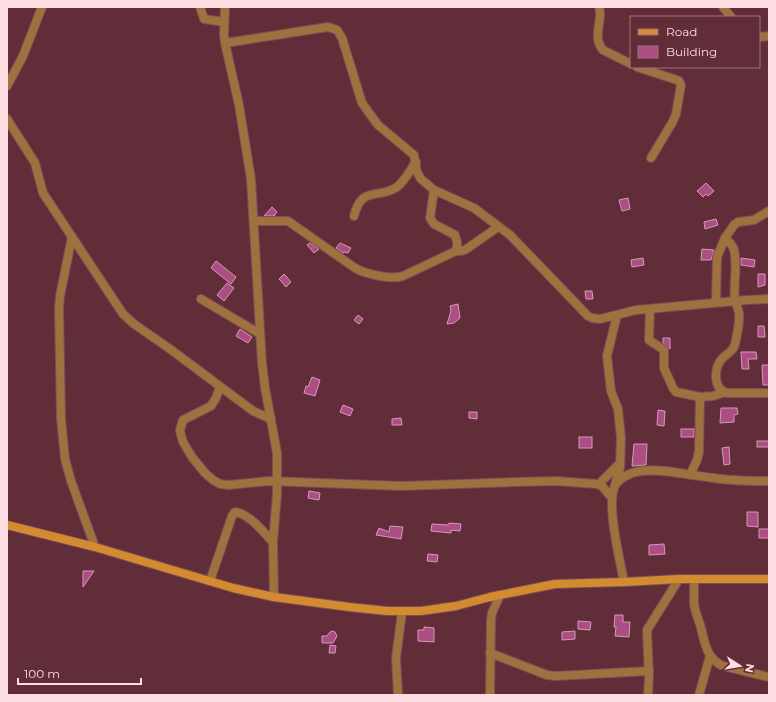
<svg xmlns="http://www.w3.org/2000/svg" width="776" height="702" viewBox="0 0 776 702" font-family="Montserrat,sans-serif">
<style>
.building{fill:#ac4d83;stroke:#d49cb8}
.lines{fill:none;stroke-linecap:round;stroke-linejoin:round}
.street-casing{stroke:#7c4d57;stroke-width:10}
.secondary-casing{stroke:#7c4d57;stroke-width:10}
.street{stroke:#9f713e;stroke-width:8}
.secondary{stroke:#d48b2f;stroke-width:8}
</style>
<rect width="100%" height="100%" fill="#602d38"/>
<g class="building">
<path d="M706,183L714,191L708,196L706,194L703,197L697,191Z"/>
<path d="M628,198L630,209L622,211L619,200Z"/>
<path d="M272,207L277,212L274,216H264Z"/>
<path d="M716,219L718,225L705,229L704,222Z"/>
<path d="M310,243L319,249L314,253L307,245Z"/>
<path d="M340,243L351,248L348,253L344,252L343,253L336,248Z"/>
<path d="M702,249L714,250L711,260H701Z"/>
<path d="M643,258L644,265L632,267L631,260Z"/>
<path d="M741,258L755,260L754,267L741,265Z"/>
<path d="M216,261L236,277L231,284L211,268Z"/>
<path d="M284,274L291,282L286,287L279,279Z"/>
<path d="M758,274H765V285L758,287Z"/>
<path d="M227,283L234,288L224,301L217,295Z"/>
<path d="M585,291H592L593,299H586Z"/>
<path d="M458,304L460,318L454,323L447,324L451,311L450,306Z"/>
<path d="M358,315L363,319L359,324L354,320Z"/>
<path d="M758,326H764L765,337H758Z"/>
<path d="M240,329L252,337L248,343L236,336Z"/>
<path d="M663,338H670V349L663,343Z"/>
<path d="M741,352H756L757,359H748L749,369H742Z"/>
<path d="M762,365H769V385H763Z"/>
<path d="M312,377L320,380L315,396L304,393L306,386L308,387Z"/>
<path d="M343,405L353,409L350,416L340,412Z"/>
<path d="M721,408H737L738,414L734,415V422L720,423Z"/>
<path d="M658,410L665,411L664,426L657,425Z"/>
<path d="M469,412H477V419L469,418Z"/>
<path d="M401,418L402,425H392V419Z"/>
<rect x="681" y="429" width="13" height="8"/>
<rect x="579" y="437" width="13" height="11"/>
<rect x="757" y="441" width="12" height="6"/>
<path d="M634,444H647L646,465L632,466Z"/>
<path d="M729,447L730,464L724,465L722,448Z"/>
<path d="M309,491L320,493L319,500L308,498Z"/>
<path d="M747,512H758V527L747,526Z"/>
<path d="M449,523L461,524L460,531L451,530V533L431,531L432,524L448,525Z"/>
<path d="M390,526L403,527L401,539L376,535L379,528L389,532Z"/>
<rect x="759" y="529" width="10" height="9"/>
<path d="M664,544L665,554L649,555V545Z"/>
<path d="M428,554L438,555L437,562L427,561Z"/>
<path d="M83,571H94L83,587Z"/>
<path d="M615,615H623V622H630L629,637L615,636L616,627H614Z"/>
<path d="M578,621L591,622L590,630L578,629Z"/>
<path d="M424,627L434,628V642L418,641V630H424Z"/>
<path d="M332,631L335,632L337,636L333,643H322V636H327L330,632Z"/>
<path d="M575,631V639L562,640V632Z"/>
<path d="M330,645L336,646L335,653H329Z"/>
</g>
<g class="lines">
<g class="street-casing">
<g id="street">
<path d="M200,7L204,19L224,22"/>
<path d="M225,7L224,35L225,43L239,105L251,179L262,363L265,388L277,453V494L273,542L274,597"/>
<path d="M599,7C604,18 591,37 603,50L631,64"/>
<path d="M723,7L731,17"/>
<path d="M759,37L769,36"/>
<path d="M225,43L328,27L337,30L342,38L362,103L378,125L414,155L417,172L421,179L434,190L474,208L510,235L588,316L592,318L600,319L636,310L747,300L769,299"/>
<path d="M637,67L677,80L679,81L681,85L676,114L672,123L651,158"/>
<path d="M7,86L23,56L42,7"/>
<path d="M7,119L35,163L43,193L123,314L134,324L170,349L253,411L271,419"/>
<path d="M434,190L430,218L434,224L455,235L457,242V250L459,251L465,250L498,227"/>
<path d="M354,216C362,185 377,200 397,187C405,181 410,170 416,162"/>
<path d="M254,221H288L355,268C365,274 392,280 403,276L458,250"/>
<path d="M72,237L60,296L59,308L61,418L65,459L71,481L95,547"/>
<path d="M725,238C729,242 733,245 734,250C738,266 733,284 735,299C735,304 739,309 739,314C740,323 737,335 735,344C733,353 726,353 721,360C714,369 713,389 727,393H769"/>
<path d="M201,299L260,334"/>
<path d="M716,302L717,257L725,238L734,225L738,222L754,220L769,211"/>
<path d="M650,309L649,340L664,350V368L673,388L676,392L700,397L713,396L725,392"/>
<path d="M220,387L216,398L211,406L183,420L180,430L181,435L183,442L192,457L205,473L213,480L220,484L229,485L269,481L401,486L515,482L556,481L597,484L602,486L612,498"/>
<path d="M690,475L697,460L699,452L700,397"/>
<path d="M599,484L620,463"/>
<path d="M615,485L620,468L621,438L618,409L611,391L607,356L617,315"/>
<path d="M694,579C694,587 694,596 694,604C695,612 699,620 701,628C705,644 707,659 723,666L769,677"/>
<path d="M210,581L232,516L235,512C250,514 263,532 273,542"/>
<path d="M624,582C620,560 607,509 614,488C617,479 631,472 641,471C661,468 693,476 714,478C732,481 751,481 769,481"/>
<path d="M490,653L547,675L556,676L649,671"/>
<path d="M398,695L396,658L402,612"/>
<path d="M490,695L491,620L492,613L500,595"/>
<path d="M648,695L649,677L647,630L679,579"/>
<path d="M699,695L710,656"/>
</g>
</g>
<g class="secondary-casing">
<path id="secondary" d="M7,525L95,547L233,588L274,597L349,607L387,611H421L456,606L490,597L555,584L624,582L679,579H769"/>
</g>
<use href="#street" class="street"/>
<use href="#secondary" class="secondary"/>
</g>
<rect width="776" height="702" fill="none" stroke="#fedde2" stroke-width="16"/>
<rect x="630" y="16" width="130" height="52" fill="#602d38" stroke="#9f737c"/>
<rect x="638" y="29" width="20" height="6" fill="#d48b2f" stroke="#9f737c"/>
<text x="666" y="36" font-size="12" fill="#fedde2">Road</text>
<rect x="638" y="46" width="20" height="12" fill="#ac4d83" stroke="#9f737c"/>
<text x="666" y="56" font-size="12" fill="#fedde2">Building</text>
<g transform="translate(740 666) rotate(102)" stroke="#602d38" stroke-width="3" paint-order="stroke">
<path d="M0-3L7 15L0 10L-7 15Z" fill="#fedde2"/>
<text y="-6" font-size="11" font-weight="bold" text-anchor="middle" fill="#fedde2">N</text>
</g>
<path d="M18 678v6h123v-6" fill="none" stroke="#fedde2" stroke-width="2"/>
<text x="24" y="678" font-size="12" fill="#fedde2" stroke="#602d38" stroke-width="3" paint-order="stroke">100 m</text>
</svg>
